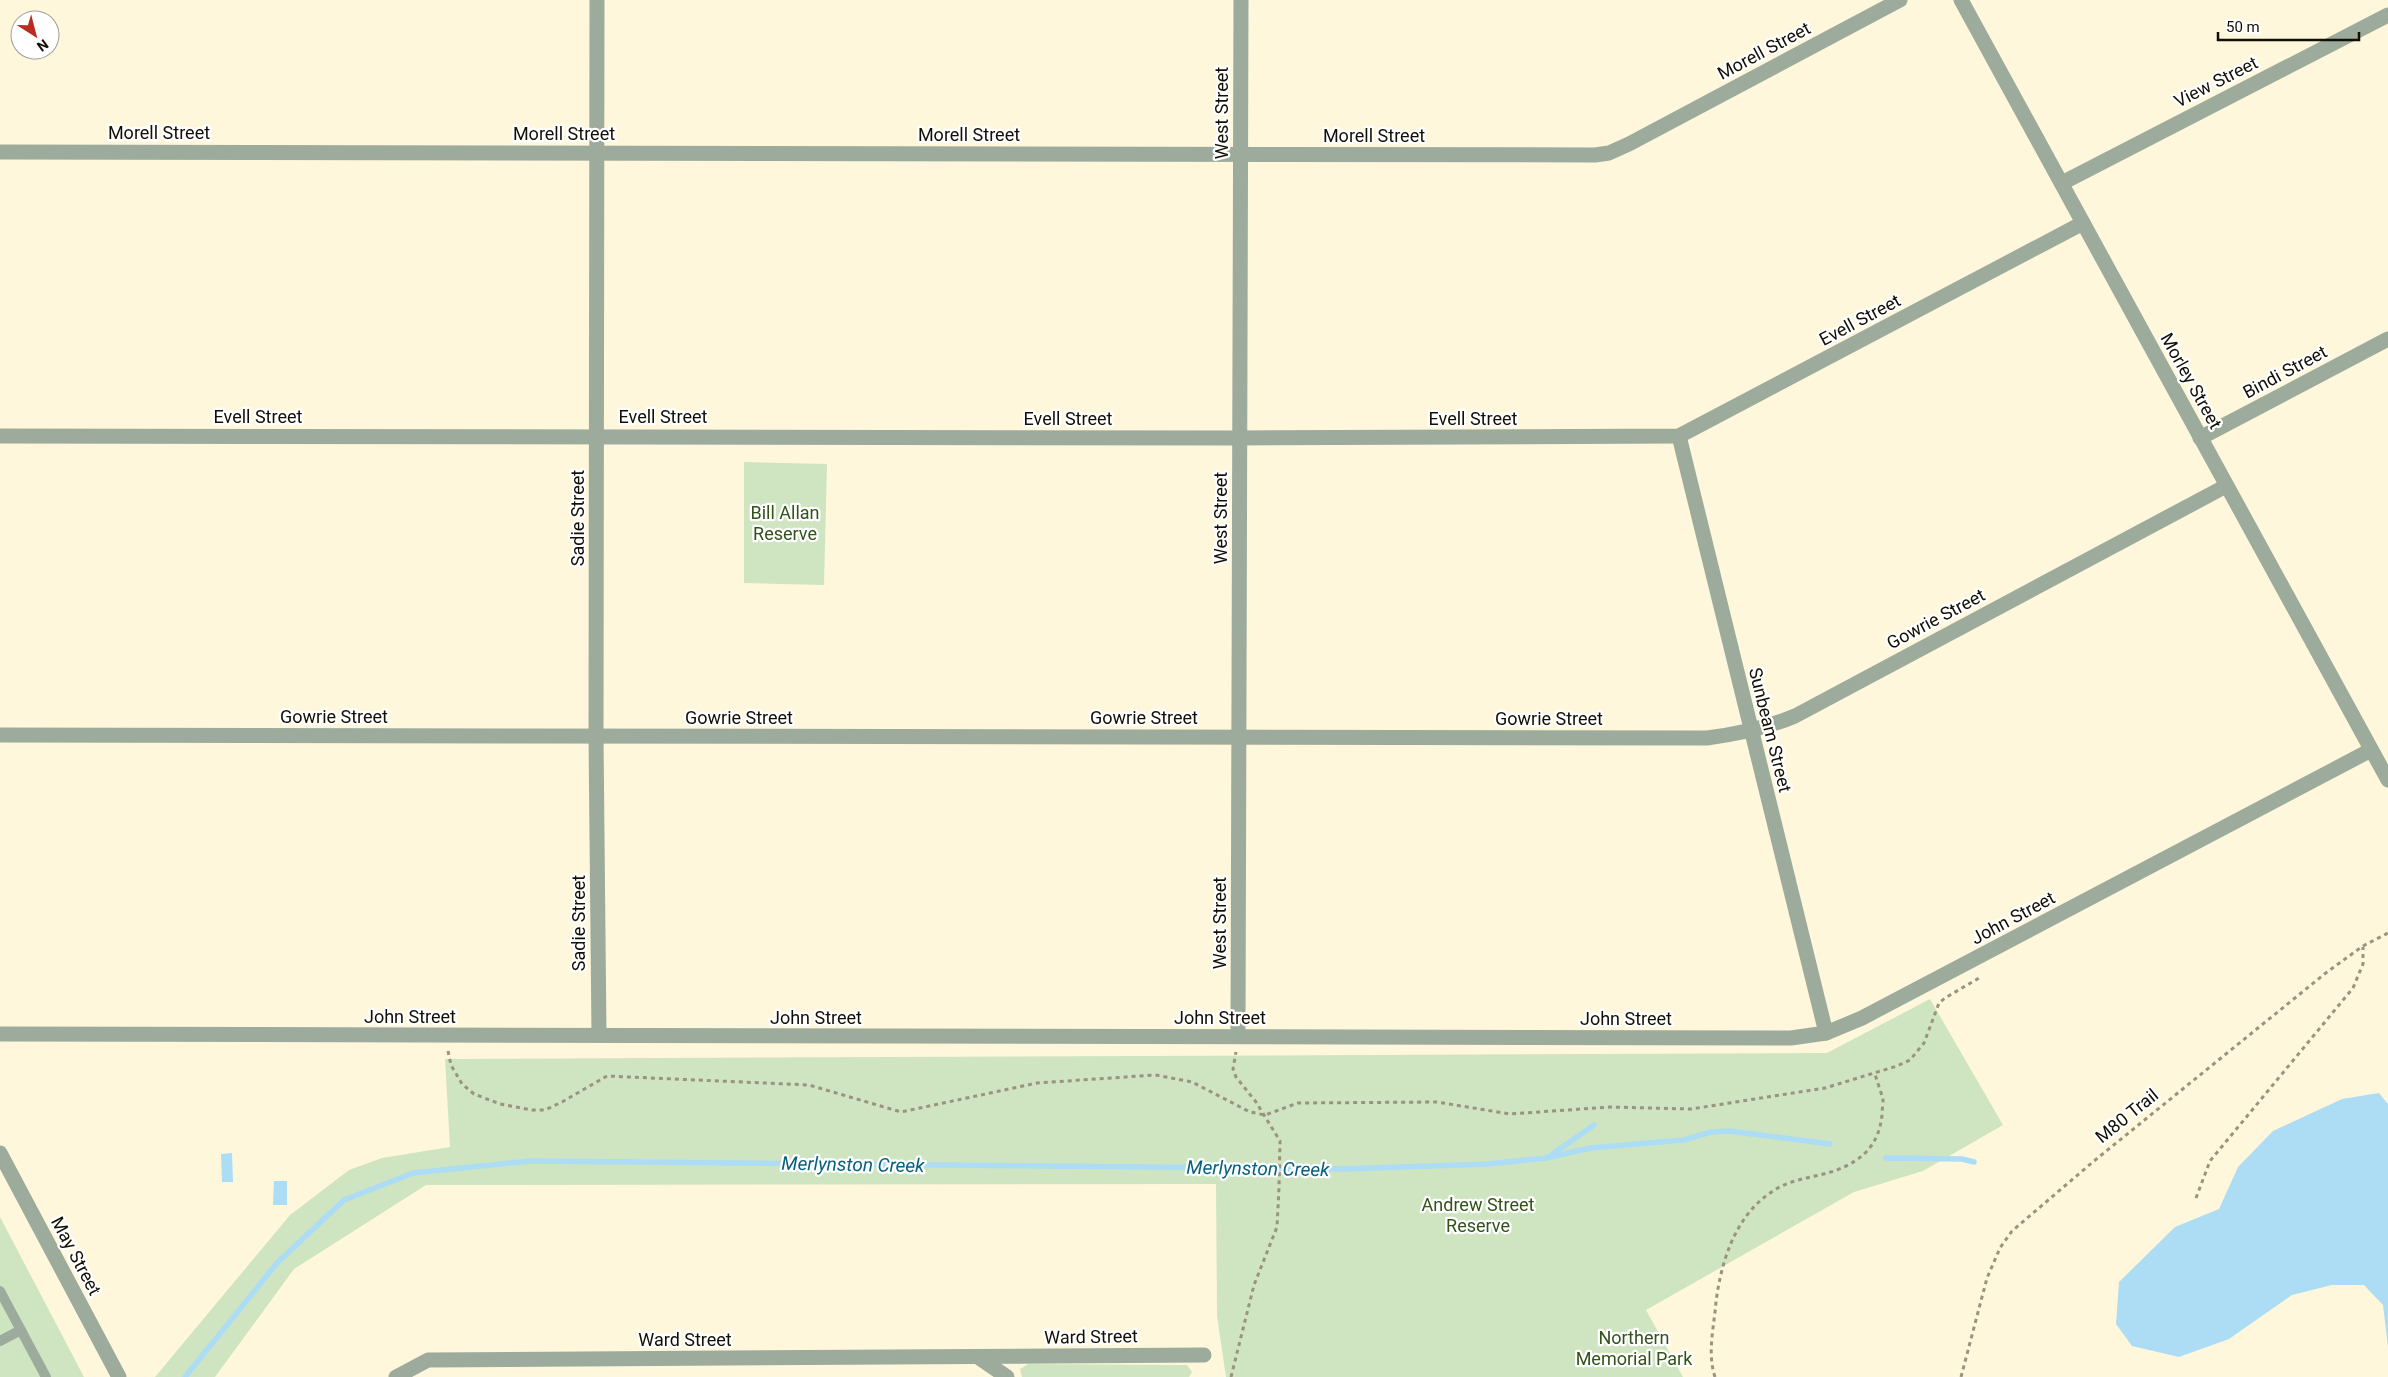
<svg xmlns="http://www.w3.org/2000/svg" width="2388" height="1377" viewBox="0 0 2388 1377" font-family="Roboto,sans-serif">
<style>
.green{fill:#cfe4c1}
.water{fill:#addcf5}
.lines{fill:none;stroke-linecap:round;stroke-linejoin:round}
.stream{stroke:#addcf5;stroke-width:5.5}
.path{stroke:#99937f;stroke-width:3;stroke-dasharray:4 4;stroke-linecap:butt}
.service{stroke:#9dab9c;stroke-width:10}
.minor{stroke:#9dab9c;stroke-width:15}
.labels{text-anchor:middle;stroke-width:4.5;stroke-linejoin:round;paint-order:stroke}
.street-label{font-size:18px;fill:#120f04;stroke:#fff}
.park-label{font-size:18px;fill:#335119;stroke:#fff}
.water-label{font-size:19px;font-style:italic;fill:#086080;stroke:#fff}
</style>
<rect width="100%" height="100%" fill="#fff7db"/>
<g class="green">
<path d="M744,462L827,464L824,585L744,583Z"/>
<path d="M1930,999L2003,1125L1923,1171L1854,1192L1646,1310L1683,1377H1226L1217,1316L1216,1184L426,1185L294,1269L215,1377H155L290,1215L349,1170L382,1158L450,1147L445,1059L1827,1053Z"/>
<path d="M0,1217L84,1377H0Z"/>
<path d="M1028,1364L1187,1365L1192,1372L1189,1377H1022L1020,1369Z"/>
</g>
<g class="water">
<path d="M2379,1093L2388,1104V1347L2383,1305L2364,1285H2332L2292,1295L2229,1339L2179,1357L2132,1346L2116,1324L2119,1282L2175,1227L2219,1209L2238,1167L2273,1131L2342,1099Z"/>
<path d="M232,1153L233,1182H222L221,1154Z"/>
<path d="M274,1181H287V1205H273Z"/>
</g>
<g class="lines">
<g class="stream">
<path d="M1551,1157L1590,1148L1684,1140L1711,1132L1729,1131L1830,1144"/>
<path d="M1886,1158L1962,1159L1974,1162"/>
<path d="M185,1377L277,1263L344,1200L413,1173L530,1161L1344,1169L1488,1164L1547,1158L1594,1125"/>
</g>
<g class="path">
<path d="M448,1051L451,1065L462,1084L474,1094L500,1104L532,1110H545L562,1102L607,1076L809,1085L901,1112L1037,1083L1155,1075L1192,1082L1250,1112L1265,1115L1298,1103L1437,1102L1510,1114L1610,1107L1691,1109L1825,1088L1897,1066L1910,1060L1924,1043L1939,1003L1945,998L1979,978"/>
<path d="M2196,1198L2210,1161L2353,988L2363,964V947"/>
<path d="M1231,1377L1254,1285L1277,1227L1279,1188L1280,1141L1256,1102L1236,1077L1233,1069L1236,1052"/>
<path d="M1715,1377C1707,1353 1714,1327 1716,1302C1721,1262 1735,1217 1770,1193C1790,1178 1815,1178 1837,1170C1865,1159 1879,1143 1882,1115C1882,1110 1883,1104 1883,1100C1881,1091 1877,1082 1875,1074"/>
<path d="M1961,1377L1987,1278L2000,1248L2012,1231L2094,1161L2327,972L2363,946L2388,933"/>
</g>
<g class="service">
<path d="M0,1291L46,1377"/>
<path d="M0,1341L21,1330"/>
</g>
<g class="minor">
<path d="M597,0L596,736L599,1035"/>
<path d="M1961,0L2388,780"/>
<path d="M0,152L1595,155L1609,153L1629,144L1900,0"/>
<path d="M2062,183L2388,15"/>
<path d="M0,436L1240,438L1679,436L2083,223"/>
<path d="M1679,436L1826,1033"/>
<path d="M2200,438L2388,339"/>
<path d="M0,735L1707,738C1738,734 1766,728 1795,716L2226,486"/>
<path d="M0,1034L1791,1038L1826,1033L1862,1018L2371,750"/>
<path d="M1238,1036L1241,0"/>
<path d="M0,1153L119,1377"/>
<path d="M978,1357L1007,1377"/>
<path d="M396,1377L428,1360L1204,1355"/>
</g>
</g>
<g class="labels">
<g class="street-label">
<text transform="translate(1764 51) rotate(-28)" y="6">Morell Street</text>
<text transform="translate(2216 82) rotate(-27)" y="6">View Street</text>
<text transform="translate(1222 113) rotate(-90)" y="6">West Street</text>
<text x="159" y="139">Morell Street</text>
<text x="564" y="140">Morell Street</text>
<text x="969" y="141">Morell Street</text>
<text x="1374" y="142">Morell Street</text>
<text transform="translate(1860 320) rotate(-28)" y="6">Evell Street</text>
<text transform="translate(2285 372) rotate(-28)" y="6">Bindi Street</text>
<text transform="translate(2191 381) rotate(61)" y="6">Morley Street</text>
<text x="258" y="423">Evell Street</text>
<text x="663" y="423">Evell Street</text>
<text x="1068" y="425">Evell Street</text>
<text x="1473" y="425">Evell Street</text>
<text transform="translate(578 518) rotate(-90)" y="6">Sadie Street</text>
<text transform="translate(1221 518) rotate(-90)" y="6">West Street</text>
<text transform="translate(1936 619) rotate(-28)" y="6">Gowrie Street</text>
<text x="334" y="723">Gowrie Street</text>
<text x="739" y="724">Gowrie Street</text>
<text x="1144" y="724">Gowrie Street</text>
<text x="1549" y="725">Gowrie Street</text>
<text transform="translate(1770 730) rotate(76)" y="6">Sunbeam Street</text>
<text transform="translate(2013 918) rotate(-28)" y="6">John Street</text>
<text transform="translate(579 923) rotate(-90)" y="6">Sadie Street</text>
<text transform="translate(1220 923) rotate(-90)" y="6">West Street</text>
<text x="410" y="1023">John Street</text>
<text x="816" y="1024">John Street</text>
<text x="1220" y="1024">John Street</text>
<text x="1626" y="1025">John Street</text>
<text transform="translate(2127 1116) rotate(-39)" y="6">M80 Trail</text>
<text transform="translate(76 1256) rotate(62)" y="6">May Street</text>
<text transform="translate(1091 1337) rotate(-1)" y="6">Ward Street</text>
<text x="685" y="1346">Ward Street</text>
</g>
<g class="park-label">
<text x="785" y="519">Bill Allan<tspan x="785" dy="21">Reserve</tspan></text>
<text x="1478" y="1211">Andrew Street<tspan x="1478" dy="21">Reserve</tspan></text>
<text x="1634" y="1344">Northern<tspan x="1634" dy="21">Memorial Park</tspan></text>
</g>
<g class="water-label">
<text transform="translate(853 1164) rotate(1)" y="7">Merlynston Creek</text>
<text transform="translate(1258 1168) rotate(1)" y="7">Merlynston Creek</text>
</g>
</g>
<g transform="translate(35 35) rotate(144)"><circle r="24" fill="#ffffff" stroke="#a09f9b"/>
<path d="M0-4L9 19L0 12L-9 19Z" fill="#b92c20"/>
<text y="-8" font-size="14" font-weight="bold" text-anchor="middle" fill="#120f04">N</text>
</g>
<path d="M2218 32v8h141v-8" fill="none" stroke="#120f04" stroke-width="2.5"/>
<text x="2226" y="32" font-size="15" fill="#120f04" stroke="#ffffff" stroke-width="4" paint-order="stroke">50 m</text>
</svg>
